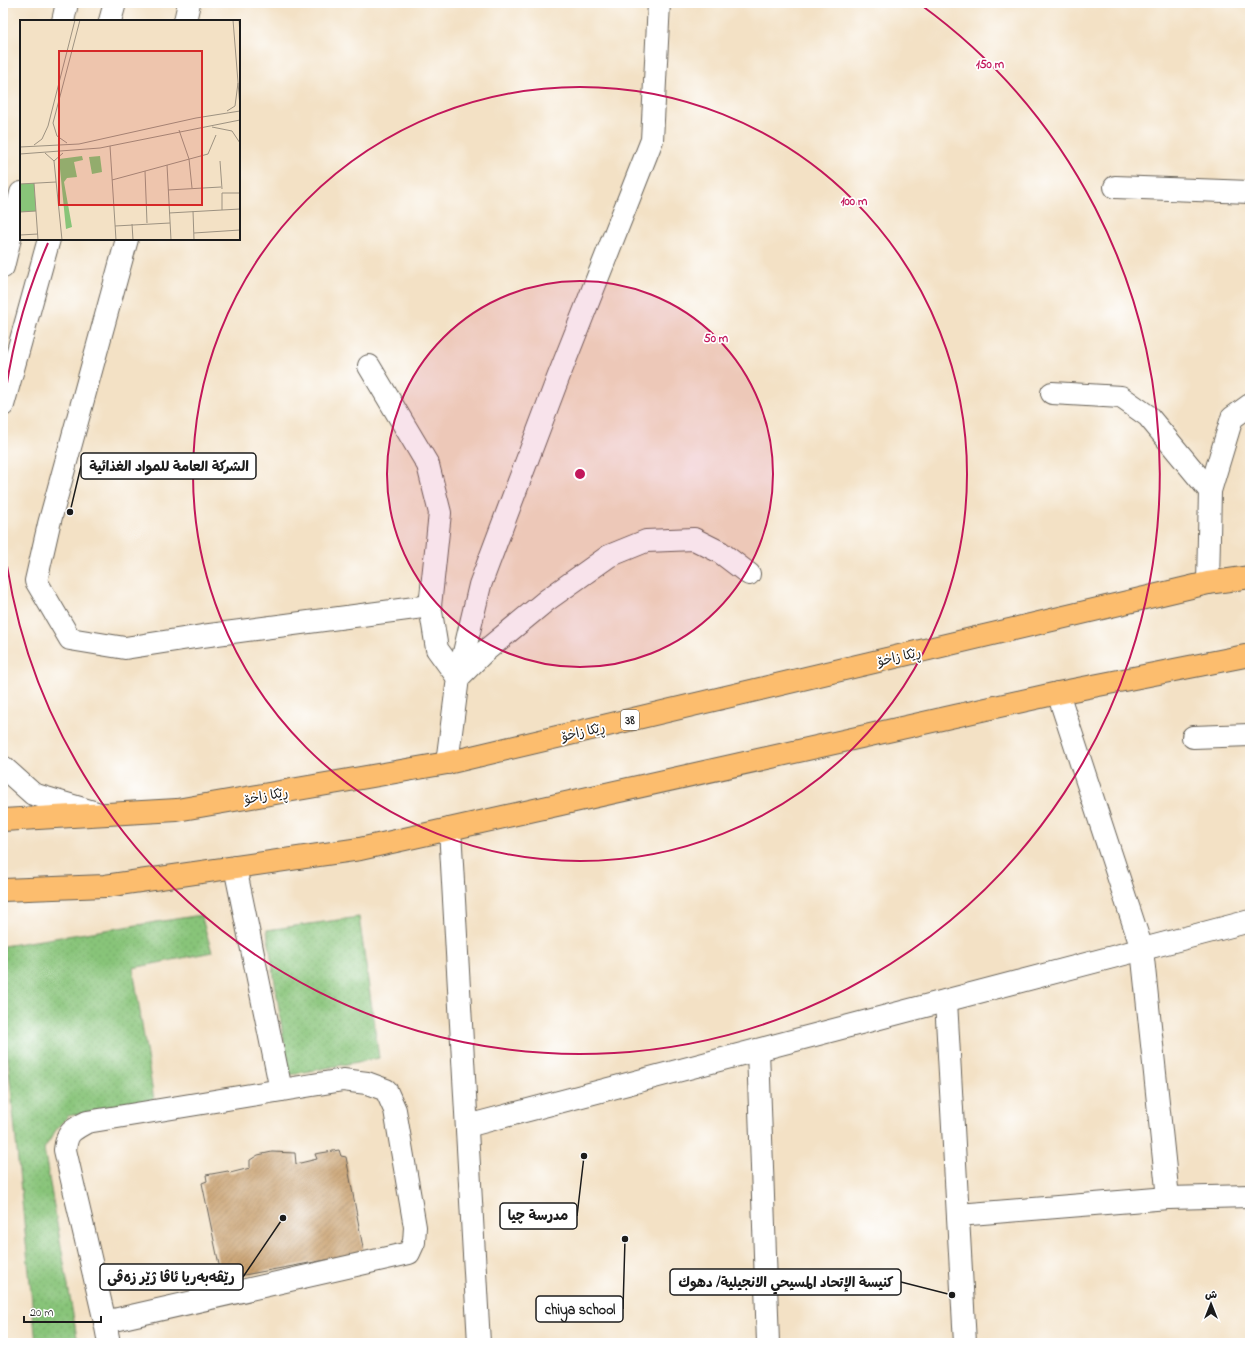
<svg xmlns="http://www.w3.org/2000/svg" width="1253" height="1346" viewBox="0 0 1253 1346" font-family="'Indie Flower','Playpen Sans Arabic',sans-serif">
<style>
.green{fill:url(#green-dots);stroke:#52704a}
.building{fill:url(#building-hatch)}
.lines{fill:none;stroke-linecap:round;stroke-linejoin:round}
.minor-casing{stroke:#676157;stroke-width:24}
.highway-casing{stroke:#676157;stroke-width:24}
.minor{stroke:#fff;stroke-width:22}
.highway{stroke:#fcbd6e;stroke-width:22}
.ring{fill:none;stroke:#c2185b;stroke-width:2}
.labels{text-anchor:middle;stroke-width:3.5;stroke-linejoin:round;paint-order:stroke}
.shield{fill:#fff;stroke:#606060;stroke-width:1}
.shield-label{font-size:12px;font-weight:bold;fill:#1c1c1c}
.street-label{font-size:13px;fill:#1c1c1c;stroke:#fff}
.inset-road{fill:none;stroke:#9d9281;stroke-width:1}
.view{fill:#d62828;fill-opacity:0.15;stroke:#d62828;stroke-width:2}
.inset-edge{fill:none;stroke:#1c1c1c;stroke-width:2}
.centre{fill:#c2185b;stroke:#fff;stroke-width:2}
.ring-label{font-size:12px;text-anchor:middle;font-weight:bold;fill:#c2185b;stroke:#fff;stroke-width:3.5;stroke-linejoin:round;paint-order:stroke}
.leader{fill:none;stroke:#1c1c1c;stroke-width:1.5}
.callout-dot{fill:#1c1c1c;stroke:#fff;stroke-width:1.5}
.callout{fill:#fff;stroke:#1c1c1c;stroke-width:1.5}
.callout-label{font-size:14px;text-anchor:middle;font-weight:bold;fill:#1c1c1c}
</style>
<defs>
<pattern id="green-dots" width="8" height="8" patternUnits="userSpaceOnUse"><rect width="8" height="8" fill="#88c479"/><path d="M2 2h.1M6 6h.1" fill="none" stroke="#75a868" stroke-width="1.8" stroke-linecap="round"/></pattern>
<pattern id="building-hatch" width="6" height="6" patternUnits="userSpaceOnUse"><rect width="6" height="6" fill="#c9a170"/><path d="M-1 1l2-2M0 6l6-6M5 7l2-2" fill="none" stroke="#a2825b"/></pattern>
</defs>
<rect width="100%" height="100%" fill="#fff"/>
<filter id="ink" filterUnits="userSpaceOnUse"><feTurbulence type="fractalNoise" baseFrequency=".025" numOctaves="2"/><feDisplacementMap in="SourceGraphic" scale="8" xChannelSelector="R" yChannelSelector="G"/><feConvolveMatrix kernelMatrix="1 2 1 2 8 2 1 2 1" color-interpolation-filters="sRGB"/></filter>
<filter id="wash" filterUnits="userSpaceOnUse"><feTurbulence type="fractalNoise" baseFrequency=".012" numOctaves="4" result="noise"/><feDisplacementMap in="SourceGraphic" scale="16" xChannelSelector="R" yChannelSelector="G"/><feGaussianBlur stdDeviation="0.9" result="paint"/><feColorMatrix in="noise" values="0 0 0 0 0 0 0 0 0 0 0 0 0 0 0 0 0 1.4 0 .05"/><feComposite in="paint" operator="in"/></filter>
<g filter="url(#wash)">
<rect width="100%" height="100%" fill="#f3e1c5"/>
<g class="green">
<path d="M201,915L212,952L133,968L154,1100L68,1116L56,1130L44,1149L78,1343H36L3,1009V946Z"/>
<path d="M359,917L379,1058L289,1075L267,930Z"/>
</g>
<g id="blocks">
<path class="building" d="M339,1150L341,1156L346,1157L364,1253L222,1279L202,1183L207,1181L206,1175L228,1171L230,1173L250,1168V1160L258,1155L272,1152L295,1153L296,1164L317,1159L315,1154Z"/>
</g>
</g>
<g filter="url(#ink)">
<use href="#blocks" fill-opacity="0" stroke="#676157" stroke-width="1"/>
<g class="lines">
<g class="minor-casing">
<g id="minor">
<path d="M63,21L67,3"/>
<path d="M110,21L115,3"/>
<path d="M185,21L189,3"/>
<path d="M1115,187L1250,192"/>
<path d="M127,239L49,524L36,581L70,639L125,648L202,636L430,606"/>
<path d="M3,267L21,193"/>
<path d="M369,366L428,465L440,513L430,606L437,649L458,678"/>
<path d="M1052,393L1121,397L1148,416L1210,491"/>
<path d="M3,405L49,239"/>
<path d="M1208,583L1210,491L1232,418L1250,405"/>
<path d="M458,678L480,585L558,378L652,140L659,3"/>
<path d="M1058,693L1142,949L1168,1198"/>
<path d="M1193,737L1250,735"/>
<path d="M447,763L458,678L484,652L547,600L609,556L646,541L694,539L720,552L749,574"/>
<path d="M3,767L33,794L100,814"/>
<path d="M450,829L479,1343"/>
<path d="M235,867L281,1090"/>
<path d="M946,1001L965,1343"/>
<path d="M758,1050L768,1343"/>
<path d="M343,1080L367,1083L386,1090L395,1110L415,1227L414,1242L409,1253L105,1322L65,1150C67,1132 71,1131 87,1122Z"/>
<path d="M467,1126L1250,921"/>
<path d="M958,1215L1168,1198L1250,1196"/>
<path d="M105,1322L109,1343"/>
</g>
</g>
<g class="highway-casing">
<g id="highway">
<path d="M3,820L177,810L447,763L1208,583L1250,577"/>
<path d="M3,890L105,886L360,849L1058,693L1250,655"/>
</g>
</g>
<use href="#minor" class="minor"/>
<use href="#highway" class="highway"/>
</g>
</g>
<circle cx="580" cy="474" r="193" fill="#c2185b" fill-opacity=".12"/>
<g class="ring">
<circle cx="580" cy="474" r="193"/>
<circle cx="580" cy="474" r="387"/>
<path d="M3 413A580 580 0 0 1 48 243M921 5A580 580 0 1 1 3 535"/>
</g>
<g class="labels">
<rect class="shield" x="621" y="710" width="18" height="20" rx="3"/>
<g class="shield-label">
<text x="630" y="724">38</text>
</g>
<g class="street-label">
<text transform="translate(899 656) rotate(-13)" y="5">ڕێکا زاخۆ</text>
<text transform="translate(583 731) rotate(-13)" y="5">ڕێکا زاخۆ</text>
<text transform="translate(266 795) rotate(-10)" y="5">ڕێکا زاخۆ</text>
</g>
</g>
<g transform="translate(20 20)">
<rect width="220" height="220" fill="#f3e1c5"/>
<path d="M62,136L63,140L54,142L57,157L47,158L44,162L52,207L46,209L39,139ZM80,136L82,152L72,154L69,137ZM14,163L16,191L0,192V164Z" fill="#88c479"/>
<path class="inset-road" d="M213,0L220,87M219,0L220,15M207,91L215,86L218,63M192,107L212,111L220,123M159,110L169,139L172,168M47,123L37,116L33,103L60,0M14,125L22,119L28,106L55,0M90,126L96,220M0,127L59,124L176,98L220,91M25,133L34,141M0,134L80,128L220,100M34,141L42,220M34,141L43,133M200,141L202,169M147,145L151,220M125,151L127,203M92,160L188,134L196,115M14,163L18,220M0,164L36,162M148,170L201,167M202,190V173H220M173,191L174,220M0,192L16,191M149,193L220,189M112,204L113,220M95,206L150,203M174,213L220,210M0,215L18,214"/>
<path class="view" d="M39,31H182V185H39Z"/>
<rect width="220" height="220" class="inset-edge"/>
</g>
<circle cx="580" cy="474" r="6" class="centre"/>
<g class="ring-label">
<text x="990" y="68">150 m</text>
<text x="854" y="205">100 m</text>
<text x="716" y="342">50 m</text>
</g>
<path class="leader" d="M70 512L81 466M584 1156L577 1216M283 1218L243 1277M952 1295L901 1282M625 1239L623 1309"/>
<g class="callout-dot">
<circle cx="70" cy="512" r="4"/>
<circle cx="584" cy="1156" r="4"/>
<circle cx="283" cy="1218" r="4"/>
<circle cx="952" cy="1295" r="4"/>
<circle cx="625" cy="1239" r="4"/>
</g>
<g class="callout">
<rect x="81" y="453" width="175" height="26" rx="4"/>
<rect x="500" y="1203" width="77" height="26" rx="4"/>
<rect x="100" y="1264" width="143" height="26" rx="4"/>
<rect x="670" y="1269" width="231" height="26" rx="4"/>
<rect x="536" y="1296" width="87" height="26" rx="4"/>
</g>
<g class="callout-label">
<text x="169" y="471">الشركة العامة للمواد الغذائية</text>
<text x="538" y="1220">مدرسة چيا</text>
<text x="171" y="1282">رێڤەبەریا ئاڤا ژێر زەڤی</text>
<text x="786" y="1287">كنيسة الإتحاد المسيحي الانجيلية/ دهوك</text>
<text x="580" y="1314">chiya school</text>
</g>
<rect width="1253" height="1346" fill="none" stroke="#fff" stroke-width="16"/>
<g transform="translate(1211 1304)" stroke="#ffffff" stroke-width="3" paint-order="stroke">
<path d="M0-3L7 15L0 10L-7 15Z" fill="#1c1c1c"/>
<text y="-6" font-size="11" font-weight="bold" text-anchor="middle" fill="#1c1c1c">ش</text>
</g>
<path d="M24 1316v6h77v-6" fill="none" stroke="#1c1c1c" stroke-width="2"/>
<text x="30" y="1316" font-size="12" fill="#1c1c1c" stroke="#ffffff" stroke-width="3" paint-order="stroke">20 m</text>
</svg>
